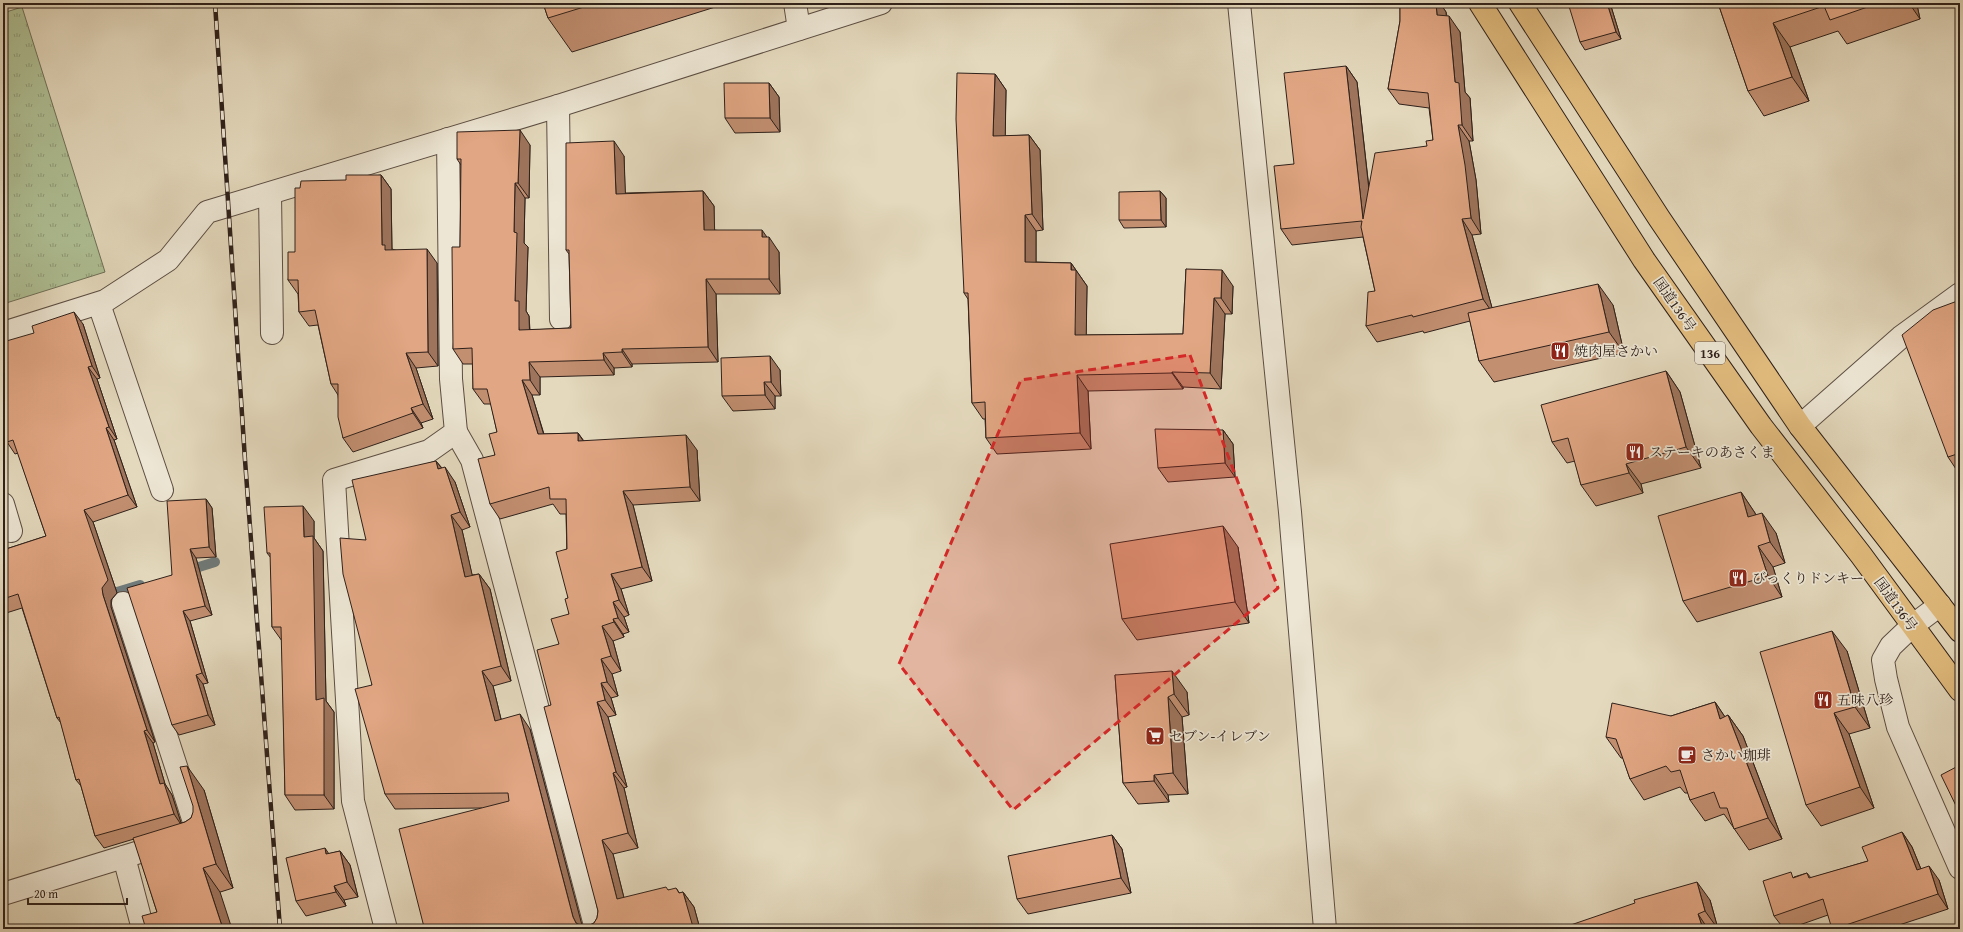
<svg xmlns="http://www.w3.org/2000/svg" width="1963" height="932" viewBox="0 0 1963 932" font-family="'Gentium Book Plus','Noto Serif JP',serif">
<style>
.park{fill:url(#park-tufts);stroke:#6e7058}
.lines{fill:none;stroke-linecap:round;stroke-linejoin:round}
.stream{stroke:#6f7b7b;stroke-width:10}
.minor-casing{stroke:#5c4e43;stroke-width:24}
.tertiary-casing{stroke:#5c4e43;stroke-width:24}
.trunk-casing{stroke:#2e201a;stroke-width:24}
.minor{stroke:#ede6d4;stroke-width:22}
.tertiary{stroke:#ede6d4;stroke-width:22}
.trunk{stroke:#e2bc7e;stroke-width:22}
.rail-casing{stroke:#2e201a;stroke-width:4.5}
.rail{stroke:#ede6d4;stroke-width:3;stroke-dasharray:9;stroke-linecap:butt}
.wall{fill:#c28f71;stroke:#2e201a}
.shaded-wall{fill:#9e745c;stroke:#2e201a}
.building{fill:#e1a683;stroke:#2e201a}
.marked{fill:#d62828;fill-opacity:0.2;stroke:#d62828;stroke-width:3;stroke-dasharray:8 5;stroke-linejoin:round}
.labels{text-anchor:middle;stroke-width:3.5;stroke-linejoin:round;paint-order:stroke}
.shield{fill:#ede6d4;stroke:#675b52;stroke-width:1}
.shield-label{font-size:13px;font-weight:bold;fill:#2e201a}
.street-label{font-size:14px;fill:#2e201a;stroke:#ede6d4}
.poi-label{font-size:14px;fill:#2e201a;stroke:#ede6d4;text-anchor:start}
</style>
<defs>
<pattern id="park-tufts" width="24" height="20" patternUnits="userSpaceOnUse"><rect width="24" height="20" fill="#afc095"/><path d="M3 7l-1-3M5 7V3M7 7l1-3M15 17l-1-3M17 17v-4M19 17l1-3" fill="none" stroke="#8f9c79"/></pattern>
</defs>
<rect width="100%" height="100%" fill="#e4d9bd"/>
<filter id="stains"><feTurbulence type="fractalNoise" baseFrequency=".005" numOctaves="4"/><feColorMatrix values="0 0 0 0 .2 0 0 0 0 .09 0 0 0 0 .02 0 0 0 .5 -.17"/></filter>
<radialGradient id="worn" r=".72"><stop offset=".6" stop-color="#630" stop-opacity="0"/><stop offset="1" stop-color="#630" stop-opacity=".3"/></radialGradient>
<path class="park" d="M22,7L105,272L3,304V13Z"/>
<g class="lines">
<g class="stream">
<path d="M186,571L215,562"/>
<path d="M104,596L140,585"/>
</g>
<g class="minor-casing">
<g id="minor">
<path d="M795,3L799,29"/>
<path d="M558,106L561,319"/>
<path d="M270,194L272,333"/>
<path d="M99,304L162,490"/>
<path d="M3,333L105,301L168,260L207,212L558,106L881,3"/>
<path d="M1800,426L1901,337L1960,294"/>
<path d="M456,432L472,460L596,929"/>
<path d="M3,504L11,531"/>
<path d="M1940,605L1912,626L1891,646L1883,660L1886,679L1898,727L1960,868"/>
<path d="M124,857L143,929"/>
<path d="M3,894L198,834L123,603"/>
<path d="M386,929L353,801L334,480L429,451L456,432L451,379L448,139"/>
</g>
</g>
<g class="tertiary-casing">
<path id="tertiary" d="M1239,3L1290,512L1325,929"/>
</g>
<g class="trunk-casing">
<g id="trunk">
<path d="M1480,3L1644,260L1761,426L1861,555L1960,690"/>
<path d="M1520,3L1659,218L1800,426L1960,631"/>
</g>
</g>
<use href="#minor" class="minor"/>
<use href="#tertiary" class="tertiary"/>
<use href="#trunk" class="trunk"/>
<g class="rail-casing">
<path id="rail" d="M215,3L245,460L280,929"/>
</g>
<use href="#rail" class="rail"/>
</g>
<g class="wall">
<path d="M543,3H728L572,52L548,18Z"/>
<path d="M1400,3H1440L1446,12L1447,16L1460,32L1465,92L1470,98L1473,141H1469L1476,180L1481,234L1472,235L1492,308L1613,305L1624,353L1494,382L1479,361L1470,321L1424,333L1423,331L1377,342L1366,326L1375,291L1363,237L1292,245L1281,229L1294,164L1346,66L1357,82L1369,188L1427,146L1433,140L1429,108L1399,104L1388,89L1400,21Z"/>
<path d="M1610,3L1621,39L1585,50L1580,42Z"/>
<path d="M1718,3H1920V4L1917,5L1920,19L1847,44L1838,31L1790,47L1809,101L1764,116L1748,91Z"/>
<path d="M995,74L1006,90L1005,136L1029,135L1040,150L1043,230L1036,231V262L1071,263L1087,286L1086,335L1183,334L1186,269L1233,286L1232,314H1225L1221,389L1183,387V389L1088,391L1091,449L997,454L986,438L985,419H983L972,403L968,299L964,293Z"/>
<path d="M769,83L779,97L780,132L735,133L725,118Z"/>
<path d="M530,145L529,198H525L524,243L528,247L526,311L529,316L530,330L571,328L569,254L566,250L624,156L625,193L703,191L714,206V230L767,237L779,252L780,294H716L718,362L632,364V367L614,368V375L540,377V395H532L544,434L578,433L584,441L697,450L700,501L633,505L652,581L621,589L629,615L624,617L629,632L623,634L624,637L613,641L621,671L612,674L618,696L611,698L616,715L608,717L627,787L624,788L638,848L613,854L624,898L668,890L680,893L683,892L694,907L700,929H416L424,927L482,808L395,809L385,794L372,685L366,540L436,461L442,468L455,482L470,527L462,530L472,575L479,574L490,589L511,681L493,686L501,719L530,729L582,926H588L594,923L597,918L598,911L551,705L559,644L569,614L568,598L566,514H560L553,504L500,519L490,504L497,432L491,404H484L473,389V364H463L453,349L460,247L461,165L457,159Z"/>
<path d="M381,175L391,189L392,249L437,263L438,366L416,368L433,419L421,423L423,428L353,452L343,438L338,395L331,384L318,325L309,326L299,312L298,294L288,280L295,252L346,180Z"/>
<path d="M1160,191L1166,198V227L1124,228L1119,220Z"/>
<path d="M1960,300V475L1948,457Z"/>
<path d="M83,324L100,378L97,379L117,439L114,440L137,507L93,522L117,593L111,600V607L155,742L153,743L165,784L172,795L181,823L185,822L191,818L204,790L233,888L157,912L134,839L104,848L95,836L81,786L76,780L61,723L57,718L22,608L3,614V550L46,536L18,453L15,454L7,442L34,333Z"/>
<path d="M780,370L781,396H775V409L733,411L722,396Z"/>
<path d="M1666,371L1680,392L1701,468L1641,484L1643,493L1596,506L1581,485L1575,461L1567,463L1552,442Z"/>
<path d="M1223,430L1233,444L1235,477L1168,482L1158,468Z"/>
<path d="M1741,492L1755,513L1756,515L1776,533L1785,563L1773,567L1782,597L1697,622L1683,601Z"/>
<path d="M206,499L212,508L216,557L196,558L212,615L190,621L208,683L203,684L215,725L179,735L172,725V575Z"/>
<path d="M314,521V538L323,551L326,701L334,712V809L295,810L285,795L282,641L272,627L271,558L267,553Z"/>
<path d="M1238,547L1249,623L1137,640L1122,619Z"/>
<path d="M1847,651L1870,728L1849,734L1874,808L1821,826L1806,805Z"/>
<path d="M1115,675L1187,692L1189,715L1182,717L1188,794L1168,795L1169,802L1138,804L1123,783Z"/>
<path d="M1715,702L1725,717L1728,715L1743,736L1782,839L1749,850L1724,814L1705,821L1690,800L1688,793H1685L1680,787L1644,800L1630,779L1623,758H1621L1606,737L1671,716Z"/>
<path d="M1902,832L1912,847L1921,869L1939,880L1948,909L1887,929H1834L1828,915L1788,929H1784L1774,916L1794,877L1807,873L1811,878L1868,861Z"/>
<path d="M1112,835L1122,849L1131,893L1028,914L1017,899Z"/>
<path d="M340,851L350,865L358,897L344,900L346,906L306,916L296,901L328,854Z"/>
<path d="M1710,900L1718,929H1559Z"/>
</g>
<g class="shaded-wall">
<path d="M1436,3H1440L1446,12L1447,30L1437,15Z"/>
<path d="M1607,3H1610L1621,39L1616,32Z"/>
<path d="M1909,3H1915L1917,5L1920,19Z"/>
<path d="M1449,16L1460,32L1465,92L1470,98L1473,141L1462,125L1455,82Z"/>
<path d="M1773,23L1790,47L1809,101L1792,77Z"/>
<path d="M1346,66L1357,82L1374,235L1363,219Z"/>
<path d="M995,74L1006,90L1005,152L993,136Z"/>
<path d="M769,83L779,97L780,132L770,118Z"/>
<path d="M1458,125L1469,141L1476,180L1481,234L1471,218Z"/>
<path d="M520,130L530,145L529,198L518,183Z"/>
<path d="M1029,135L1040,150L1043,230L1032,214Z"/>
<path d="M614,141L624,156L626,209L616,194Z"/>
<path d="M381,175L391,189L392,255L385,250L382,245Z"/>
<path d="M515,183L525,198L524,243L528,247L526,311L529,316L530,345L519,330L515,301L514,232Z"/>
<path d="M703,191L714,206L715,245L704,230Z"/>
<path d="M1160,191L1166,198V227L1161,220Z"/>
<path d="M1025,215L1036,231V278L1025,262Z"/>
<path d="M1462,219L1472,235L1494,315L1483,299Z"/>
<path d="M762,230L769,240V237L779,252L780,294L769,279L762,237Z"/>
<path d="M427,249L437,263L438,366L428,352Z"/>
<path d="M1071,263L1087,286L1086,351L1075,335Z"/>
<path d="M1222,270L1233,286L1232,314L1221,298Z"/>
<path d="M706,279L716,294L718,362L708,347Z"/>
<path d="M1598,284L1613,305L1624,353L1609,332Z"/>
<path d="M1214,298L1225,314L1221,389L1210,373Z"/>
<path d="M74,312L83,324L100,378L92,366Z"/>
<path d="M622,349L632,364V367L622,352Z"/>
<path d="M406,353L416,368L433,419L423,404Z"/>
<path d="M603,353L614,368V375L604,360Z"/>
<path d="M770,356L780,370L781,396L771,382Z"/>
<path d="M529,362L540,377V395L530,380Z"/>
<path d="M88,367L97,379L117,439L109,427Z"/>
<path d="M1666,371L1680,392L1701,468L1686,447Z"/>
<path d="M1172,372L1183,387V389L1172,373Z"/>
<path d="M1077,375L1088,391L1091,449L1080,433Z"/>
<path d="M522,380L532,395L548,449L538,434Z"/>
<path d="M764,382L775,396V409L765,395Z"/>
<path d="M411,408L421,423L423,428L413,413Z"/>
<path d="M106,428L114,440L137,507L128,495Z"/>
<path d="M1223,430L1233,444L1235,477L1225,463Z"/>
<path d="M578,433L588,448L578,441Z"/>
<path d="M686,435L697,450L700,501L690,487Z"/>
<path d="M436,461L447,475L438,469Z"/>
<path d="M1626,464L1641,484L1643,493L1629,473Z"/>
<path d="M445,467L455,482L470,527L460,512Z"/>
<path d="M623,491L633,505L652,581L642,567Z"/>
<path d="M1741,492L1755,513L1762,538L1748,517Z"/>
<path d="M206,499L212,508L216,557L209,547Z"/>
<path d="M303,506L314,521V538L323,551L326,701L334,712V809L324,795L316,700L304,537Z"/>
<path d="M84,510L93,522L117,593L111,600V607L155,742L147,730L103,595Z"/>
<path d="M1762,513L1776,533L1785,563L1770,542Z"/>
<path d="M451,515L462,530L476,592L465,577Z"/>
<path d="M1223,526L1238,547L1249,623L1235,602Z"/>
<path d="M1758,546L1773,567L1782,597L1768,576Z"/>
<path d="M190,549L196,558L212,615L205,606Z"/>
<path d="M479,574L490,589L511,681L501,666Z"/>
<path d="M611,574L621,589L629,615L619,600Z"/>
<path d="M613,602L624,617L629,632L618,618Z"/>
<path d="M183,611L190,621L208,683L202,673Z"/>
<path d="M613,619L623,634L624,637L614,622Z"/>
<path d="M602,626L613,641L621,671L611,656Z"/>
<path d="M1832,631L1847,651L1870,728L1855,707Z"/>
<path d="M601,659L612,674L618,696L607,682Z"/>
<path d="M482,671L493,686L505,736L495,721Z"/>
<path d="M1172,671L1187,692L1189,715L1174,694Z"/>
<path d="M196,675L203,684L215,725L208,715Z"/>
<path d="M601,683L611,698L616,715L605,700Z"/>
<path d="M1168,697L1182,717L1188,794L1173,773Z"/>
<path d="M597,702L608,717L627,787L616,772Z"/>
<path d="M1715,702L1729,723L1720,719Z"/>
<path d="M1834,713L1849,734L1874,808L1860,787Z"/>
<path d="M520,714L530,729L583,929L576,923L573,917Z"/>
<path d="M1728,715L1743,736L1782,839L1768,818Z"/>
<path d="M144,731L153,743L165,784L172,795L182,826L174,814L160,784Z"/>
<path d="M187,766L204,790L233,888L216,864Z"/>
<path d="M613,773L624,788L638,848L628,833Z"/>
<path d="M1154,775L1168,795L1169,802L1154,781Z"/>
<path d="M1902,832L1912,847L1927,884L1917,870Z"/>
<path d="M1112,835L1122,849L1131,893L1121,878Z"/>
<path d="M602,840L613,854L628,914L617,899Z"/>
<path d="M325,848L335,863L326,854Z"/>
<path d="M340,851L350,865L358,897L347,882Z"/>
<path d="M1929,866L1939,880L1948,909L1938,894Z"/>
<path d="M203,868L220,892L232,929H223Z"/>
<path d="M1697,882L1710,900L1718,929L1705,911Z"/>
<path d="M334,886L344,900L346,906L336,892Z"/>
<path d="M676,888L686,902L683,892L694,907L700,929H694L693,927Z"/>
<path d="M1698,914L1708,929H1703Z"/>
</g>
<g class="building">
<path d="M543,3H597L548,18Z"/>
<path d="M1400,3H1436L1437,15L1449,16L1455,82L1459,83L1462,125H1458L1465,165L1471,218L1462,219L1483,299L1413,317L1412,315L1366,326L1368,292L1375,291L1361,227L1362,221L1281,229L1274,166L1294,164L1284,73L1346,66L1363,219L1375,153L1427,146L1426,141L1433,140L1428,93L1388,89L1400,21Z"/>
<path d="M1568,3H1607L1616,32L1580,42Z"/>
<path d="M1718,3H1879L1830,20L1824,6L1773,23L1792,77L1748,91Z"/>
<path d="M957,73L995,74L993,136L1029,135L1032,214L1025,215V262L1071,263V270H1076L1075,335L1183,334L1186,269L1222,270L1221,298H1214L1210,373L1172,372V373L1077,375L1080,433L986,438L985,402L972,403L968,293H964L956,119Z"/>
<path d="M724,83H769L770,118H725Z"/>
<path d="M520,130L518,183H515L514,232L517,233L515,301H519V330L571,328L569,250H566V143L614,141L616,194L703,191L704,230H762V237H769V279H706L708,347L622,349V352L603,353L604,360L529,362L530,380H522L538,434L578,433V441L686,435L690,487L623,491L642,567L611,574L619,600L613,602L618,618L613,619L614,622L602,626L611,656L601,659L607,682L601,683L605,700L597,702L616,772L613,773L628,833L602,840L617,899L666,887L668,890L676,888L679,893L683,892L693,927L689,928V929H416L424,927L399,829L509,801L508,793L385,794L355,689L372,685L343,574L340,538L366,540L352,480L436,461L438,469L445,467L460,512L451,515L465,577L479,574L501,666L482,671L495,721L520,714L573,917L576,923L582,926H588L594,923L597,918L598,911L544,707L551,705L537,650L559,644L551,619L569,614L565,599L568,598L556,552L567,549L566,499H550L549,487L490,504L478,459L495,455L489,434L497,432L487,389H473L472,348L453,349L452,247H460L461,159H457V132Z"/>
<path d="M346,175H381L382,245H385V250L427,249L428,352L406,353L423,404L411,408L413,413L343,438L338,417V384H331L315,310L299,312L298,280H288V252H295V188H300L301,181L346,180Z"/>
<path d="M1160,191L1161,220H1119V192Z"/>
<path d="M1598,284L1609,332L1479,361L1468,313Z"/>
<path d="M1960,300V453L1948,457L1902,335L1933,310Z"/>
<path d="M74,312L92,366L88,367L109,427L106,428L128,495L84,510L108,580L102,588L103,595L147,730L144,731L160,784L164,783L174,814L95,836L79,779L76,780L59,717L57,718L18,594L3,599V550L46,536L13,440L7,442L3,429V342L34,333L32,326Z"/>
<path d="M770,356L771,382H764L765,395L722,396L721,358Z"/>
<path d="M1666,371L1686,447L1626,464L1629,473L1581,485L1568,438L1552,442L1541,405Z"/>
<path d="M1155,429L1223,430L1225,463L1158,468Z"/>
<path d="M1741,492L1748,517L1762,513L1770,542L1758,546L1768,576L1683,601L1658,516Z"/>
<path d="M206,499L209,547L190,549L205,606L183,611L202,673L196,675L208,715L172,725L127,588L172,575L167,501Z"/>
<path d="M303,506L304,537L313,536L316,700L324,698V795H285L281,627H272L270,553H267L264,507Z"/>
<path d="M1223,526L1235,602L1122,619L1110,544Z"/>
<path d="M1832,631L1855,707L1834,713L1860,787L1806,805L1760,652Z"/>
<path d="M1172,671L1174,694L1168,697L1173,773L1154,775V781L1123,783L1115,675Z"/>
<path d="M1715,702L1720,719L1728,715L1768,818L1734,829L1727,808H1720L1714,792L1690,800L1680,770L1671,772L1666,766L1630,779L1616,739L1606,737L1612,703L1671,716Z"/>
<path d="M1960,765V814L1941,775Z"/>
<path d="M187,766L216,864L203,868L223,929H146L142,916L157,912L133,838L185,822L191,818L193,812V806L180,767Z"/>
<path d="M1902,832L1917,870L1929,866L1938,894L1834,929H1832L1823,899L1774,916L1763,881L1791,872L1793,878L1807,873L1809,878L1868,861L1862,847Z"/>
<path d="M1112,835L1121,878L1017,899L1008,856Z"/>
<path d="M325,848L326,854L340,851L347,882L334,886L336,892L296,901L286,858Z"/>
<path d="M1697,882L1705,911L1698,914L1703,929H1559L1635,903L1634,900Z"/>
</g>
<path class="marked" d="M1190,355L1278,588L1013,810L899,664L1021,380Z"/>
<defs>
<g id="restaurant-square" transform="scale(1)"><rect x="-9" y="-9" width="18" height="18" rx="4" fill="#8f2418" stroke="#ede6d4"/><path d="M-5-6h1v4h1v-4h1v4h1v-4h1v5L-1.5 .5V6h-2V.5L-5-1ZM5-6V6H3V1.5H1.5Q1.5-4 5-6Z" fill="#fff"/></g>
<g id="supermarket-square" transform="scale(1)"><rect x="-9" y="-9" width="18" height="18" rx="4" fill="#8f2418" stroke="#ede6d4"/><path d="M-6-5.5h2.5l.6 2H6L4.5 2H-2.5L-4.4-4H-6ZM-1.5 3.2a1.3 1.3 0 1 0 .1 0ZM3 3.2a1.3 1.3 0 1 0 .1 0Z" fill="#fff"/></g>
<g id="cafe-square" transform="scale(1)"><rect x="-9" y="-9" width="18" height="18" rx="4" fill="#8f2418" stroke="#ede6d4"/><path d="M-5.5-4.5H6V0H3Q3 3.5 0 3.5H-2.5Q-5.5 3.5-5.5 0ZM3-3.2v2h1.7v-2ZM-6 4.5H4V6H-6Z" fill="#fff"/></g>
</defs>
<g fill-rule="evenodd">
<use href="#restaurant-square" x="1560" y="351"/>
<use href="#restaurant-square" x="1635" y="452"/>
<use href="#restaurant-square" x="1738" y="578"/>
<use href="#restaurant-square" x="1823" y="700"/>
<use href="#supermarket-square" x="1155" y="736"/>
<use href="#cafe-square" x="1687" y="755"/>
</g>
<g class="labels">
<rect class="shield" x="1695" y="342" width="30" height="22" rx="3"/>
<g class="shield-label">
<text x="1710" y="358">136</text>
</g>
<g class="street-label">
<text transform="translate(1675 304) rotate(55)" y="5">国道136号</text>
<text transform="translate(1896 604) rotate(54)" y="5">国道136号</text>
</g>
<g class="poi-label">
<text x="1574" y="356">焼肉屋さかい</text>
<text x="1649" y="457">ステーキのあさくま</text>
<text x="1752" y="583">びっくりドンキー</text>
<text x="1837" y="705">五味八珍</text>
<text x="1169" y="741">セブン-イレブン</text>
<text x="1701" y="760">さかい珈琲</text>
</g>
</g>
<rect width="1963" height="932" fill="none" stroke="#e4d9bd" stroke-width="16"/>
<rect x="4" y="4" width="1955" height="924" fill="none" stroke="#2e201a" stroke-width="2"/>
<rect x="8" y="8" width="1947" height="916" fill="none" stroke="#2e201a"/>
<path d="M28 898v6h99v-6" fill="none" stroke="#2e201a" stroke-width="2"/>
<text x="34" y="898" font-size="12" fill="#2e201a" stroke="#ede6d4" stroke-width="3" paint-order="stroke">20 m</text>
<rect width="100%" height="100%" filter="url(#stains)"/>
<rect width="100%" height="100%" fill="url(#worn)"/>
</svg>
